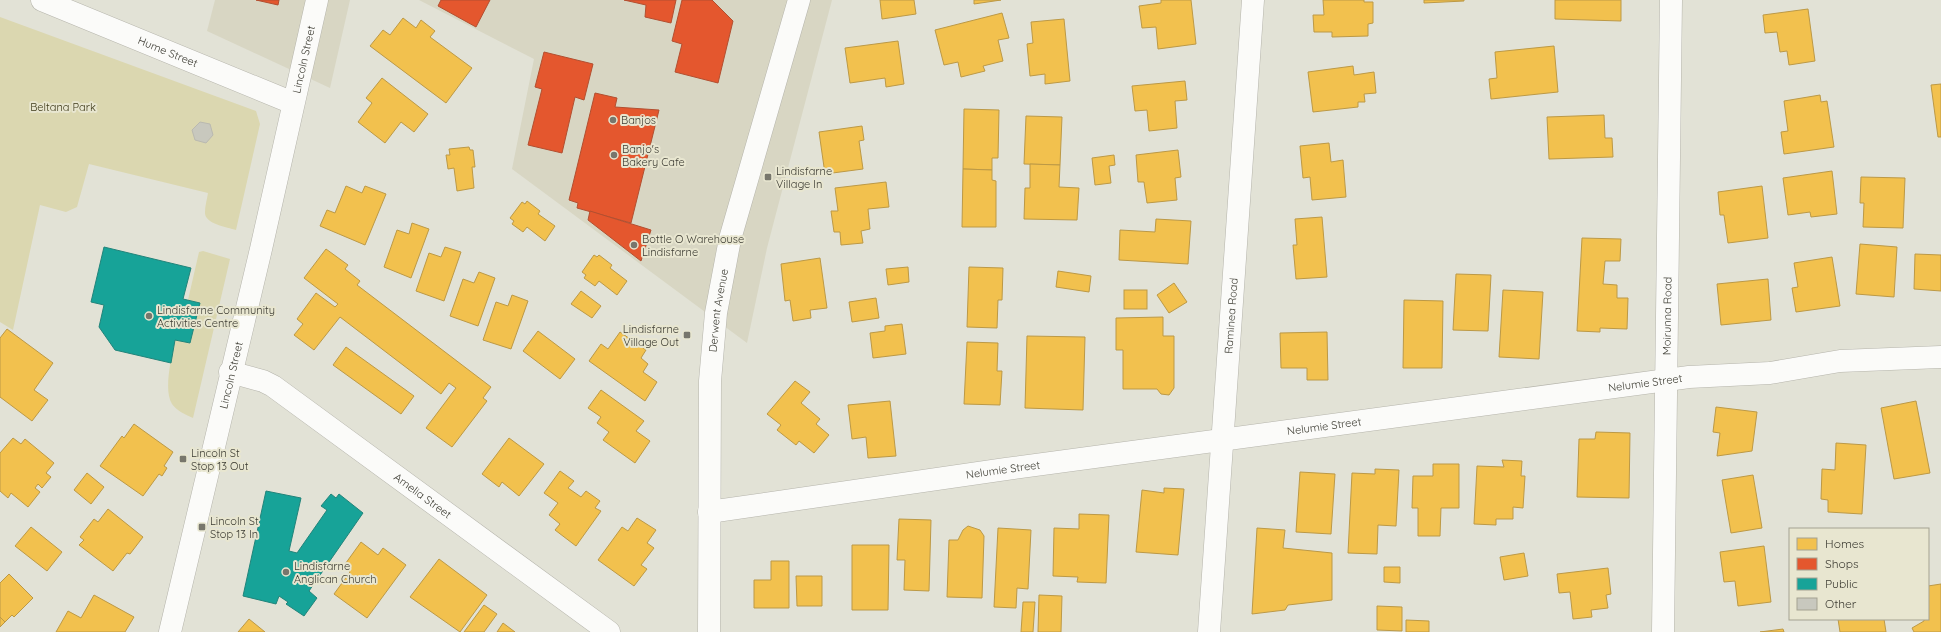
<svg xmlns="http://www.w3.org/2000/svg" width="1941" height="632" viewBox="0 0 1941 632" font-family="Quicksand,sans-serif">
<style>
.built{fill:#d8d6c3}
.green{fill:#dbd7b0}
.homes{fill:#f2c14e;stroke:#bc9946}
.shops{fill:#e4572e;stroke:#b24f30}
.public{fill:#17a398;stroke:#22847a}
.building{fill:#c8c8be;stroke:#bab9b0}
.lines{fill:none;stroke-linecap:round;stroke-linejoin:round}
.minor-casing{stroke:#b5b4ab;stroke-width:23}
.minor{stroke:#fbfbf9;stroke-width:22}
.poi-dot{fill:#77766c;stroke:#e8e6d0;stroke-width:1.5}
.labels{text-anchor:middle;stroke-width:4;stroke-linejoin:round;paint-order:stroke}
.street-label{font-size:11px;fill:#3d3c33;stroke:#e8e6d0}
.park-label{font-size:11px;fill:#3c3817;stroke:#e8e6d0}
.poi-label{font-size:11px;fill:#3d3c33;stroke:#e8e6d0;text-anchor:start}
</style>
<rect width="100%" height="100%" fill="#e2e2d6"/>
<g class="built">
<path d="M215,0H350L330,88L207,31Z"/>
<path d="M419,0H832L767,248L747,343L512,169L534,59Z"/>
</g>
<g class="green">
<path d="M0,17L256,111L260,124L236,230C227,227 204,224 205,212C205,206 207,199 208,193L89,164L77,207L66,212L40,205L13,330L0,322Z"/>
<path d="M203,251L230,259L193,418C186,415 177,411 172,404C163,390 172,356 175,340L190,343L200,303L188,300L199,252Z"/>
</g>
<g class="homes">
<path d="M880,0H914L916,14L882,19Z"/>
<path d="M974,0H1001L974,4Z"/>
<path d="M1161,0H1191L1196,44L1158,49L1156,27L1142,28L1139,6L1161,3Z"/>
<path d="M1323,0H1364V2H1373V23L1368,24V36L1332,37V32H1314L1313,15H1324Z"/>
<path d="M1424,0H1464V1L1424,3Z"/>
<path d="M1555,0H1621V21L1555,19Z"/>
<path d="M1808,9L1815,61L1789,65L1787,51L1780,52L1777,32L1765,33L1763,15Z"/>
<path d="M1002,13L1009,38L998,40L1003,61L983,66L985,71L961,77L958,62L944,65L935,30Z"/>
<path d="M403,18L416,28L421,20L435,31L430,37L472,68L446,103L370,46L383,30L390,35Z"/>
<path d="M1064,19L1070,81L1045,84V74L1030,76L1027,44L1033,43L1031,22Z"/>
<path d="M898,41L904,84L886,87L885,78L850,83L845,48Z"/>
<path d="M1554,46L1558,92L1491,99L1489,79L1497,78L1495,52Z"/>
<path d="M1353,66L1354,75L1374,72L1376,93L1364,94L1365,102H1358V107L1313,112L1308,72Z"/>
<path d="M382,78L428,114L414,132L401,122L385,143L358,122L372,103L366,98Z"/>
<path d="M1185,81L1187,100L1175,101L1177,128L1149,131L1147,110L1135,111L1132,86Z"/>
<path d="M1941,84V137H1938L1931,85Z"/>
<path d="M1820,95L1821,102L1827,101L1834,147L1784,154L1781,132L1788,131L1784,101Z"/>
<path d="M964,109L999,110L998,158H992V170L963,169Z"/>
<path d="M1604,115L1605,138H1612L1613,157L1549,159L1547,117Z"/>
<path d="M1026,116L1062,117L1060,165L1024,164Z"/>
<path d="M862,126L864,140L859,141L863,169L825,174L819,132Z"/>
<path d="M1329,143L1331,162L1343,160L1346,197L1312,200L1310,177L1303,178L1300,146Z"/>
<path d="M469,147L470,150H473L475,167H472L474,188L457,191L454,168L448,169L446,155H450L449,149Z"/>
<path d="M1178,150L1181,177L1175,178L1177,200L1147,203L1144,182H1138L1136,155Z"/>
<path d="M1114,155L1115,165L1109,166L1111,183L1095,185L1092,158Z"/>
<path d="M1030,164L1060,165L1059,187L1079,188L1077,220L1024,219L1025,188H1030Z"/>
<path d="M963,169L992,170V180L996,181V227H962Z"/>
<path d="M1832,171L1837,214L1811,217L1810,212L1788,215L1783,178Z"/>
<path d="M1861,177L1905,178L1903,228L1863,227L1864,203H1860Z"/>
<path d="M886,182L889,207L868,209L870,229L861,231L863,243L841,245L840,232H834L831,211H838L835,188Z"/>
<path d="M346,186L362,193L365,186L386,194L365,245L320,226L327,210L335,213Z"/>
<path d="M1762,186L1768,238L1728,243L1724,215H1720L1718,192Z"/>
<path d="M527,201L540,211L538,214L555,226L545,241L527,227L523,232L512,224L514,221L510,218L522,202L525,204Z"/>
<path d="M1322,217L1327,277L1296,279L1293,245H1297L1295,219Z"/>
<path d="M1156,219L1191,221L1188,264L1119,260L1120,230L1155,232Z"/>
<path d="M412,223L429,229L411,278L384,267L397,230L409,234Z"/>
<path d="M1582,238L1621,239L1620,261H1605L1603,284L1617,285V298H1628L1627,329L1600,328V332L1577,331Z"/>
<path d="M1860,244L1897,247L1894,297L1856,294Z"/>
<path d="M445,247L461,252L444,301L416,291L429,253L441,257Z"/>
<path d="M326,249L348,265L345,269L360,281L357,285L491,387L483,398L487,401L452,447L426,428L456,388L449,383L441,394L340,317L314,350L294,335L303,324L297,319L316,293L335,307L338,304L304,278Z"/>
<path d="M1915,254L1941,255V291L1914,289Z"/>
<path d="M594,255L597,257L599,255L612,265L610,268L627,281L617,295L599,281L595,286L584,278L586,275L582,272Z"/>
<path d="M1832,257L1840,306L1796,312L1792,288L1798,287L1794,263Z"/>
<path d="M820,258L827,308L810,310L811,318L793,321L790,300L785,301L781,264Z"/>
<path d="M908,267L909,282L888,285L886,269Z"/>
<path d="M969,267L1003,268L1002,300H998L997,328L967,327Z"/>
<path d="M1058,271L1091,276L1089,292L1056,287Z"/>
<path d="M479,272L495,278L478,326L450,316L463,279L474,283Z"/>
<path d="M1456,274L1491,275L1488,331L1453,330Z"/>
<path d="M1768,279L1771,320L1721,325L1717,284Z"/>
<path d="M1174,283L1187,302L1169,313L1157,295Z"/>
<rect x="1124" y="290" width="23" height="19"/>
<path d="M1503,290L1543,292L1539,359L1499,357Z"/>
<path d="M581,291L601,306L592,318L571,304Z"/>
<path d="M512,295L528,301L511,349L483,340L496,302L508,306Z"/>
<path d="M876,298L879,318L852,322L849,302Z"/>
<path d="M1404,300L1443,301L1442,368H1403Z"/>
<path d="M1163,317V336H1174V388L1169,395L1161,394L1157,389H1123V350H1116V318Z"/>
<path d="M902,324L906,354L873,358L870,333L885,331V326Z"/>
<path d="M7,329L53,363L34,390L48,400L32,421L0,397V338Z"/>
<path d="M538,331L575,359L560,379L523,351Z"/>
<path d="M620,332L646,350L641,358L648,364L643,372L657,382L645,401L589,361L601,344L608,349Z"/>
<path d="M1327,332L1328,380H1307V368H1281L1280,333Z"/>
<path d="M1027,336L1085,337L1083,410L1025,408Z"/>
<path d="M967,342L998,343L997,371H1002L1000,405L964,404Z"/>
<path d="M346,347L414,396L401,414L333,365Z"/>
<path d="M795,381L810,392L801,403L820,419L816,424L829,435L814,453L799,441L796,445L777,430L781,425L767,414Z"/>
<path d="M601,390L644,421L636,431L650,441L635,463L603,440L609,432L597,423L601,417L588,408Z"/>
<path d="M890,401L896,456L868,458L866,437L852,439L848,405Z"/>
<path d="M1916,401L1930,473L1894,479L1881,408Z"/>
<path d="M1716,407L1757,412L1752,451L1717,456L1720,433L1713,432Z"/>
<path d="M134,424L173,452L164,466L167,468L162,476L159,474L143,496L100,466L122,436L124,438Z"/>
<path d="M1596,432L1630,433L1629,498L1577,497L1579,439H1595Z"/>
<path d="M13,438L21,444L25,439L54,463L46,473L51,477L42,488L38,484L35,488L40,492L28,507L11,493L8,498L0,491V453Z"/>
<path d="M509,438L544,464L519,496L502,482L499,487L482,474Z"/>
<path d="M1836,443L1866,445L1862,514L1828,512V500L1821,499L1822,469L1835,470Z"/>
<path d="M1502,460L1522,461L1521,476H1525L1523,508L1513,507V519H1496V525L1474,524L1477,466L1504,467Z"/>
<path d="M1433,464H1459V508H1441L1440,536H1418V508H1412L1413,476H1433Z"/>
<path d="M1375,469L1399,470L1396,526L1378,525L1377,554L1348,553L1352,473L1375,474Z"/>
<path d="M560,471L574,481L568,488L581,497L586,491L600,501L595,508L601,511L576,546L555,530L560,524L549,515L558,503L544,493Z"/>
<path d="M1300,472L1335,474L1331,534L1296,532Z"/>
<path d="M87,473L104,487L91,504L74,490Z"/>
<path d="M1753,475L1762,528L1731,533L1722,480Z"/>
<path d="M1164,488L1184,489L1178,555L1136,552L1142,490L1164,493Z"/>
<path d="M108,509L143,537L130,554L127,553L113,571L79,545L84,540L80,537L94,519L98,522Z"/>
<path d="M1079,514L1109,515L1106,583L1077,582L1078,577L1053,576L1054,528L1079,529Z"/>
<path d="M637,518L656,530L647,543L654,548L641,565L647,569L634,586L598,560L622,527L628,531Z"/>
<path d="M899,519L931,520L929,591L904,590L905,560H897Z"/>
<path d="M968,526L980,530L984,536L982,598L947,597L949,540H958L963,530Z"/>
<path d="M31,527L62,552L47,571L15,546Z"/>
<path d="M998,528L1031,530L1028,589L1017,588L1016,608L994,607Z"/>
<path d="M1257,528L1285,530L1283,548L1332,553V600L1288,605L1285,610L1252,614Z"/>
<path d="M361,542L378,555L383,548L406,565L367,618L334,594L350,572L343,567Z"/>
<path d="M852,545H889L888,610H852Z"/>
<path d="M1764,546L1771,602L1738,606L1735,581L1724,582L1720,552Z"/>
<path d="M1524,553L1528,576L1504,580L1500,557Z"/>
<path d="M439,559L487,595L460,632L410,597Z"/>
<path d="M771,561H789V608H754V580H771Z"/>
<path d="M1384,567H1400V583L1384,582Z"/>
<path d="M1608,568L1611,594L1606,595L1608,608L1591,610L1592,617L1573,619L1570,592L1559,593L1557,574Z"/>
<path d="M9,574L33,598L14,617L12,615L5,622L0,617V583Z"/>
<path d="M796,576H822V606H797Z"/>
<path d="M1941,584V632H1914L1912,628L1924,621V619H1928V586Z"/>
<path d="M94,595L134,617L125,632H56L68,611L81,618Z"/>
<path d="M1039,595L1062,596L1061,632H1038Z"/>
<path d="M1023,602H1035L1033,632H1021Z"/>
<path d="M484,605L497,614L484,632H464Z"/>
<path d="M1377,606L1402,607V631L1377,630Z"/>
<path d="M0,617L5,622L0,627Z"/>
<path d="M249,619L265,632H238Z"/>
<path d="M1838,619H1884L1886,632H1840Z"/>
<path d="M1406,620L1429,621V632H1406Z"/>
<path d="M503,623L515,632H497Z"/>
<path d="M1783,629L1784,632H1760Z"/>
</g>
<g class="shops">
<path d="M256,0H279L278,5Z"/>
<path d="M441,0H490L476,27L438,6Z"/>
<path d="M624,0H676L671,23L645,17L646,5Z"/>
<path d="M682,0H712L733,21L718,83L675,72L682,44L672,41Z"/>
<path d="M544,52L593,64L584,100L575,97L562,153L528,145L542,89L535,87Z"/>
<path d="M595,93L617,98L615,107L659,110L631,223L577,208L578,203L569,200Z"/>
<path d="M590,211L651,230L641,261L588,220Z"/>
</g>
<g class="public">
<path d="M104,247L191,268L183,299L200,303L190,343L175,340L171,363L115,350L99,327L104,305L91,302Z"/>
<path d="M266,491L301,498L289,551L297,553L327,510L321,506L331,494L336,498L339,494L363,513L309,591L317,598L304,616L286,604L288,602L279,596L276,604L243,596Z"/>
</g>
<path class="building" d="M200,122L210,124L213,135L206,143L195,140L192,130Z"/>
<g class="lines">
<g class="minor-casing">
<g id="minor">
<path id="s1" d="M42,0L293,103"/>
<path id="s2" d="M230,372L263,381L273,386L609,632"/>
<path id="s3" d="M709,512L1006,469L1689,377L1770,373L1840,361L1941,357"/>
<path id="s4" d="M170,632L261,249L317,0"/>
<path id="s5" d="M709,632L710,381L716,313L730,239L799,0"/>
<path id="s6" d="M1209,632L1253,0"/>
<path id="s7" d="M1663,632L1671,0"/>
</g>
</g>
<use href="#minor" class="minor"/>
</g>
<g class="poi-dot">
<circle cx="613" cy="120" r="4"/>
<circle cx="614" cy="155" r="4"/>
<rect x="764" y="173" width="8" height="8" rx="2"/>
<circle cx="634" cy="245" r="4"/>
<circle cx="149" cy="316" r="4"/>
<rect x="683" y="331" width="8" height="8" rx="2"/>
<rect x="179" y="455" width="8" height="8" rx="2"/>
<rect x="198" y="523" width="8" height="8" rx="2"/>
<circle cx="286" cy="572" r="4"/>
</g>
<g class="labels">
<g class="street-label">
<text dy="4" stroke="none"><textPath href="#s1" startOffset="136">Hume Street</textPath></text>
<text dy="4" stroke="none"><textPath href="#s4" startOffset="588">Lincoln Street</textPath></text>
<text dy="4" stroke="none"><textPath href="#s5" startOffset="322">Derwent Avenue</textPath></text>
<text dy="4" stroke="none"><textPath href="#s6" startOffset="317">Raminea Road</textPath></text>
<text dy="4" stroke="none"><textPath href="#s7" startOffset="316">Moirunna Road</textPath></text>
<text dy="4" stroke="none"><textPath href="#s4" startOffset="264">Lincoln Street</textPath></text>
<text dy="4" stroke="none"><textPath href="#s3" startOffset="945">Nelumie Street</textPath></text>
<text dy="4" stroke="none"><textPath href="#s3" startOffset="621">Nelumie Street</textPath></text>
<text dy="4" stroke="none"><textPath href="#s3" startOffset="297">Nelumie Street</textPath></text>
<text dy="4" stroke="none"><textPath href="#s2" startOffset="231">Amelia Street</textPath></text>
</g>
<g class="park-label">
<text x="63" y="111">Beltana Park</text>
</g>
<g class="poi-label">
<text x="621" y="124">Banjos</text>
<text x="622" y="153">Banjo's<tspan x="622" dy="13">Bakery Cafe</tspan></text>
<text x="776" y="175">Lindisfarne<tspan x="776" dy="13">Village In</tspan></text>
<text x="642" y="243">Bottle O Warehouse<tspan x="642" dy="13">Lindisfarne</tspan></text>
<text x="157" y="314">Lindisfarne Community<tspan x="157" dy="13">Activities Centre</tspan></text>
<text x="679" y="333" text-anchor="end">Lindisfarne<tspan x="679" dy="13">Village Out</tspan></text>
<text x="191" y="457">Lincoln St<tspan x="191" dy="13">Stop 13 Out</tspan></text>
<text x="210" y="525">Lincoln St<tspan x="210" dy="13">Stop 13 In</tspan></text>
<text x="294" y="570">Lindisfarne<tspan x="294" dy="13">Anglican Church</tspan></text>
</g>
</g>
<rect x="1789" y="528" width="140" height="92" fill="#e8e6d0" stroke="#a4a291"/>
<rect x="1797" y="538" width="20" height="12" fill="#f2c14e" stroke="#a4a291"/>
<text x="1825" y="548" font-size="12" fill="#3d3c33">Homes</text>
<rect x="1797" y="558" width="20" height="12" fill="#e4572e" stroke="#a4a291"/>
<text x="1825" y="568" font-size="12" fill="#3d3c33">Shops</text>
<rect x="1797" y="578" width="20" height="12" fill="#17a398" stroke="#a4a291"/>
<text x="1825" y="588" font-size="12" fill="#3d3c33">Public</text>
<rect x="1797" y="598" width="20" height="12" fill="#c8c8be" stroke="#a4a291"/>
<text x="1825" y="608" font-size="12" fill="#3d3c33">Other</text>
</svg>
